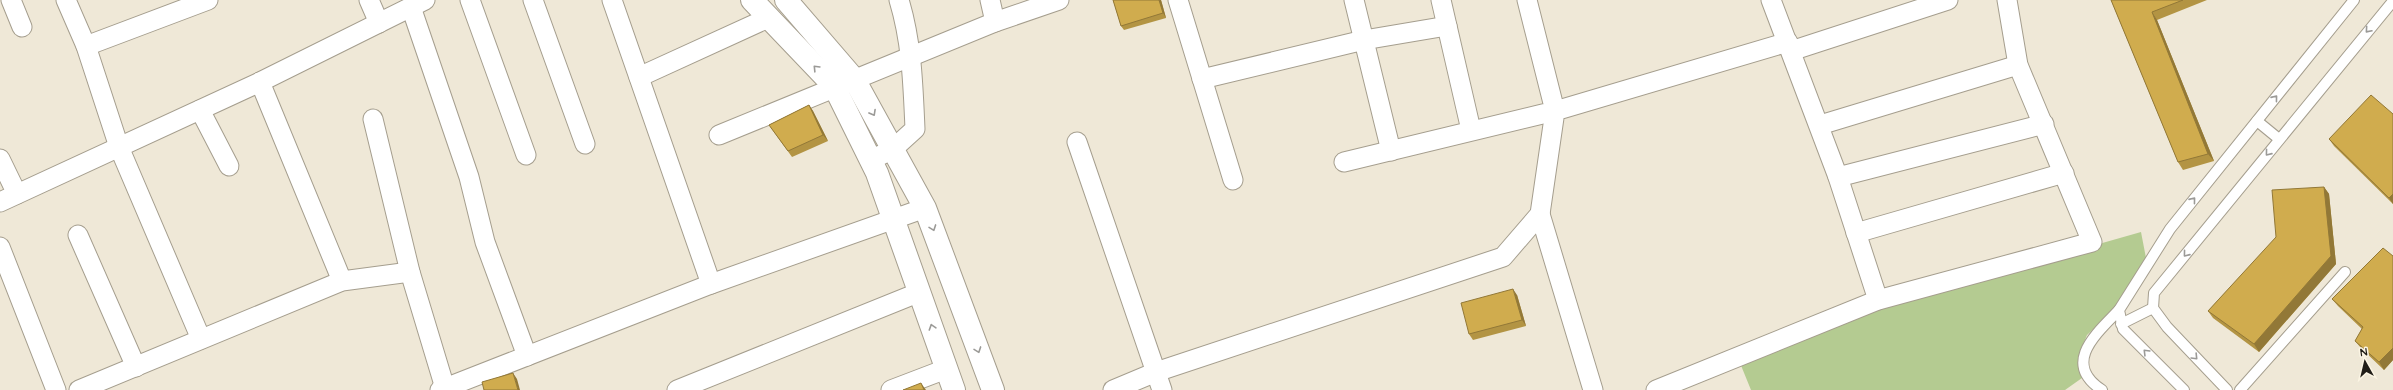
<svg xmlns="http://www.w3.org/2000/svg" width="2393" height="390" viewBox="0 0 2393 390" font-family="Quicksand,sans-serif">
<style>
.green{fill:#b4cb91}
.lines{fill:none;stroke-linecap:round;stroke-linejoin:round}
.lane-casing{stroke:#a59e8e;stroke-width:12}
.street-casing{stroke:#a59e8e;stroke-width:21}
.secondary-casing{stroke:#a59e8e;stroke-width:24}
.lane{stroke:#fff;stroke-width:10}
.street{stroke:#fff;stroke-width:19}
.secondary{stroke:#fff;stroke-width:22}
.wall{fill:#b39443}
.shaded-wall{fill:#927837}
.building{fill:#d0ac4e;stroke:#927837}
.oneway{stroke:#9b9a97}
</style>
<rect width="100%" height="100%" fill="#efe8d7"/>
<path class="green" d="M2141,232L2146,258L2116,308L2087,335L2080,352L2082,378L2065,390H1751L1740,363L1881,306Z"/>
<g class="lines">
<g class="lane-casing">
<g id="lane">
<path d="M2257,121L2279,139"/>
<path d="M2121,324L2153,308"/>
<path d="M2102,390C2061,363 2097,333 2119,310"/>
<path d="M2184,390L2123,329L2119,310L2170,229L2354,0"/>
<path d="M2227,390L2167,327L2153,308L2154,293L2393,1"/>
<path d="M2240,390L2345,272"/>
</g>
</g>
<g class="street-casing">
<g id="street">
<path d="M11,0L22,27"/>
<path d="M66,0L86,46L119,147L201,339"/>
<path d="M369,0L379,23"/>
<path d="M470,0L526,155"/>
<path d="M533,0L585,144"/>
<path d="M612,0L711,284"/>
<path d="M990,0L995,22"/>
<path d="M1178,0L1233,180"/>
<path d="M1354,0L1391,151"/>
<path d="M1441,0L1471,130"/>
<path d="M1771,0L1838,177L1878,300"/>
<path d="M411,7L469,177L485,242L527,356"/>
<path d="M86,46L208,0"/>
<path d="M1791,51L1948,0"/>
<path d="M639,77L768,18"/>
<path d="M1202,79L1364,40L1447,26"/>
<path d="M260,82L342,281"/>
<path d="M200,110L229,166"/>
<path d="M373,119L410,272L445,388"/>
<path d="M1820,125L2018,65"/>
<path d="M719,135L995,22L1059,0"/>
<path d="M1077,142L1162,390"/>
<path d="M0,159L17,194"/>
<path d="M871,160L893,149L915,129C913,85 912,43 899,0"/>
<path d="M1344,162L1555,111L1527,0"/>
<path d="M1838,177L2044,124"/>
<path d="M0,202L260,82L425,0"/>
<path d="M1540,214L1593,390"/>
<path d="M1856,233L2064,173"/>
<path d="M78,235L136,367"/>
<path d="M0,247L56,390"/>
<path d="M79,390L342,281L410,272"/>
<path d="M440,390L711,284L925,208"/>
<path d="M677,390L920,292"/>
<path d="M891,390L946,369"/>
<path d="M1113,390L1156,372L1503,257L1540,214L1555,111L1788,42"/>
<path d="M1656,390L1878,300L2092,242L2018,65L2007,0"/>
</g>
</g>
<g class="secondary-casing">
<g id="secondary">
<path d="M752,0L834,86L877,173L954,390"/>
<path d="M786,0L854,79L925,208L993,390"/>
</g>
</g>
<use href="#lane" class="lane"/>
<use href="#street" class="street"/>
<use href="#secondary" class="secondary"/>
</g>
<g class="wall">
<path d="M1113,0H1161L1166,18L1124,30L1121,26Z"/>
<path d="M2111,0H2207L2157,20L2214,161L2183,170L2178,162Z"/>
<path d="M809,105L813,111L828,141L792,157L769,125Z"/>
<path d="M2393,114V204L2334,146L2329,139Z"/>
<path d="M2324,187L2329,194L2336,264L2259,352L2213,318L2208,311Z"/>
<path d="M2393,256V360L2384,370L2361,348L2355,341L2362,329L2338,306L2332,299Z"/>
<path d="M1517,295L1526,326L1473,340L1469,334Z"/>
</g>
<g class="shaded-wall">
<path d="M1159,0H1161L1166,18L1163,13Z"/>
<path d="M2152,12L2157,20L2214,161L2208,154Z"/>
<path d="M809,105L813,111L828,141L823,135Z"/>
<path d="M2324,187L2329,194L2336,264L2259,352L2254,344Z"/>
<path d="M2393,194V204L2389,198Z"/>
<path d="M1513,289L1517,295L1526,326L1522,320Z"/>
<path d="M2393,348V360L2384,370L2379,362Z"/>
<path d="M513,373L517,379L520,390H518Z"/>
<path d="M921,383L926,390H924Z"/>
</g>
<g class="building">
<path d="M1113,0H1159L1163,13L1121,26Z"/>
<path d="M2111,0H2183L2152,12L2208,154L2178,162Z"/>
<path d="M2371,95L2393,114V194L2389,198L2329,139Z"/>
<path d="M809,105L823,135L788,151L769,125Z"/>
<path d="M2324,187L2331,256L2254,344L2208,311L2276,237L2272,190Z"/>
<path d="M2383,248L2393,256V348L2379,362L2355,341L2363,327L2332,299Z"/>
<path d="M1513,289L1522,320L1469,334L1461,303Z"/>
<path d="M513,373L518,390H484L482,382Z"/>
<path d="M921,383L924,390H903Z"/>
</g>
<defs><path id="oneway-chevron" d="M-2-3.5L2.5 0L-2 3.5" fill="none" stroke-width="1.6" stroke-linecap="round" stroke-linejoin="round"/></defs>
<g class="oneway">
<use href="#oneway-chevron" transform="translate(2368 30) rotate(131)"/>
<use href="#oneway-chevron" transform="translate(816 68) rotate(-134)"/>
<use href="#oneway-chevron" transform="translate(2275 98) rotate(-51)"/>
<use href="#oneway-chevron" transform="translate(873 113) rotate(61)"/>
<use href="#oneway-chevron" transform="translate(2268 153) rotate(129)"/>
<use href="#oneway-chevron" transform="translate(2193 200) rotate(-51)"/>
<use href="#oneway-chevron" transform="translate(933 228) rotate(70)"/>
<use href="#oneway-chevron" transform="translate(2186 254) rotate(129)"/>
<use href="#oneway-chevron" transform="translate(932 327) rotate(-108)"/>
<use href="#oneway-chevron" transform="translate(978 350) rotate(70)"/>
<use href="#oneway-chevron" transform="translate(2146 352) rotate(-135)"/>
<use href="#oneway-chevron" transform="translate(2195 357) rotate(46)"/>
</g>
<g transform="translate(2365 362) rotate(352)" stroke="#fcf5e4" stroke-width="3" paint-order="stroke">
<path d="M0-3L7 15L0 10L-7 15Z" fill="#211e18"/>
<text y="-6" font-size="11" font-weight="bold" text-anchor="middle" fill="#211e18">N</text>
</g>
</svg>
